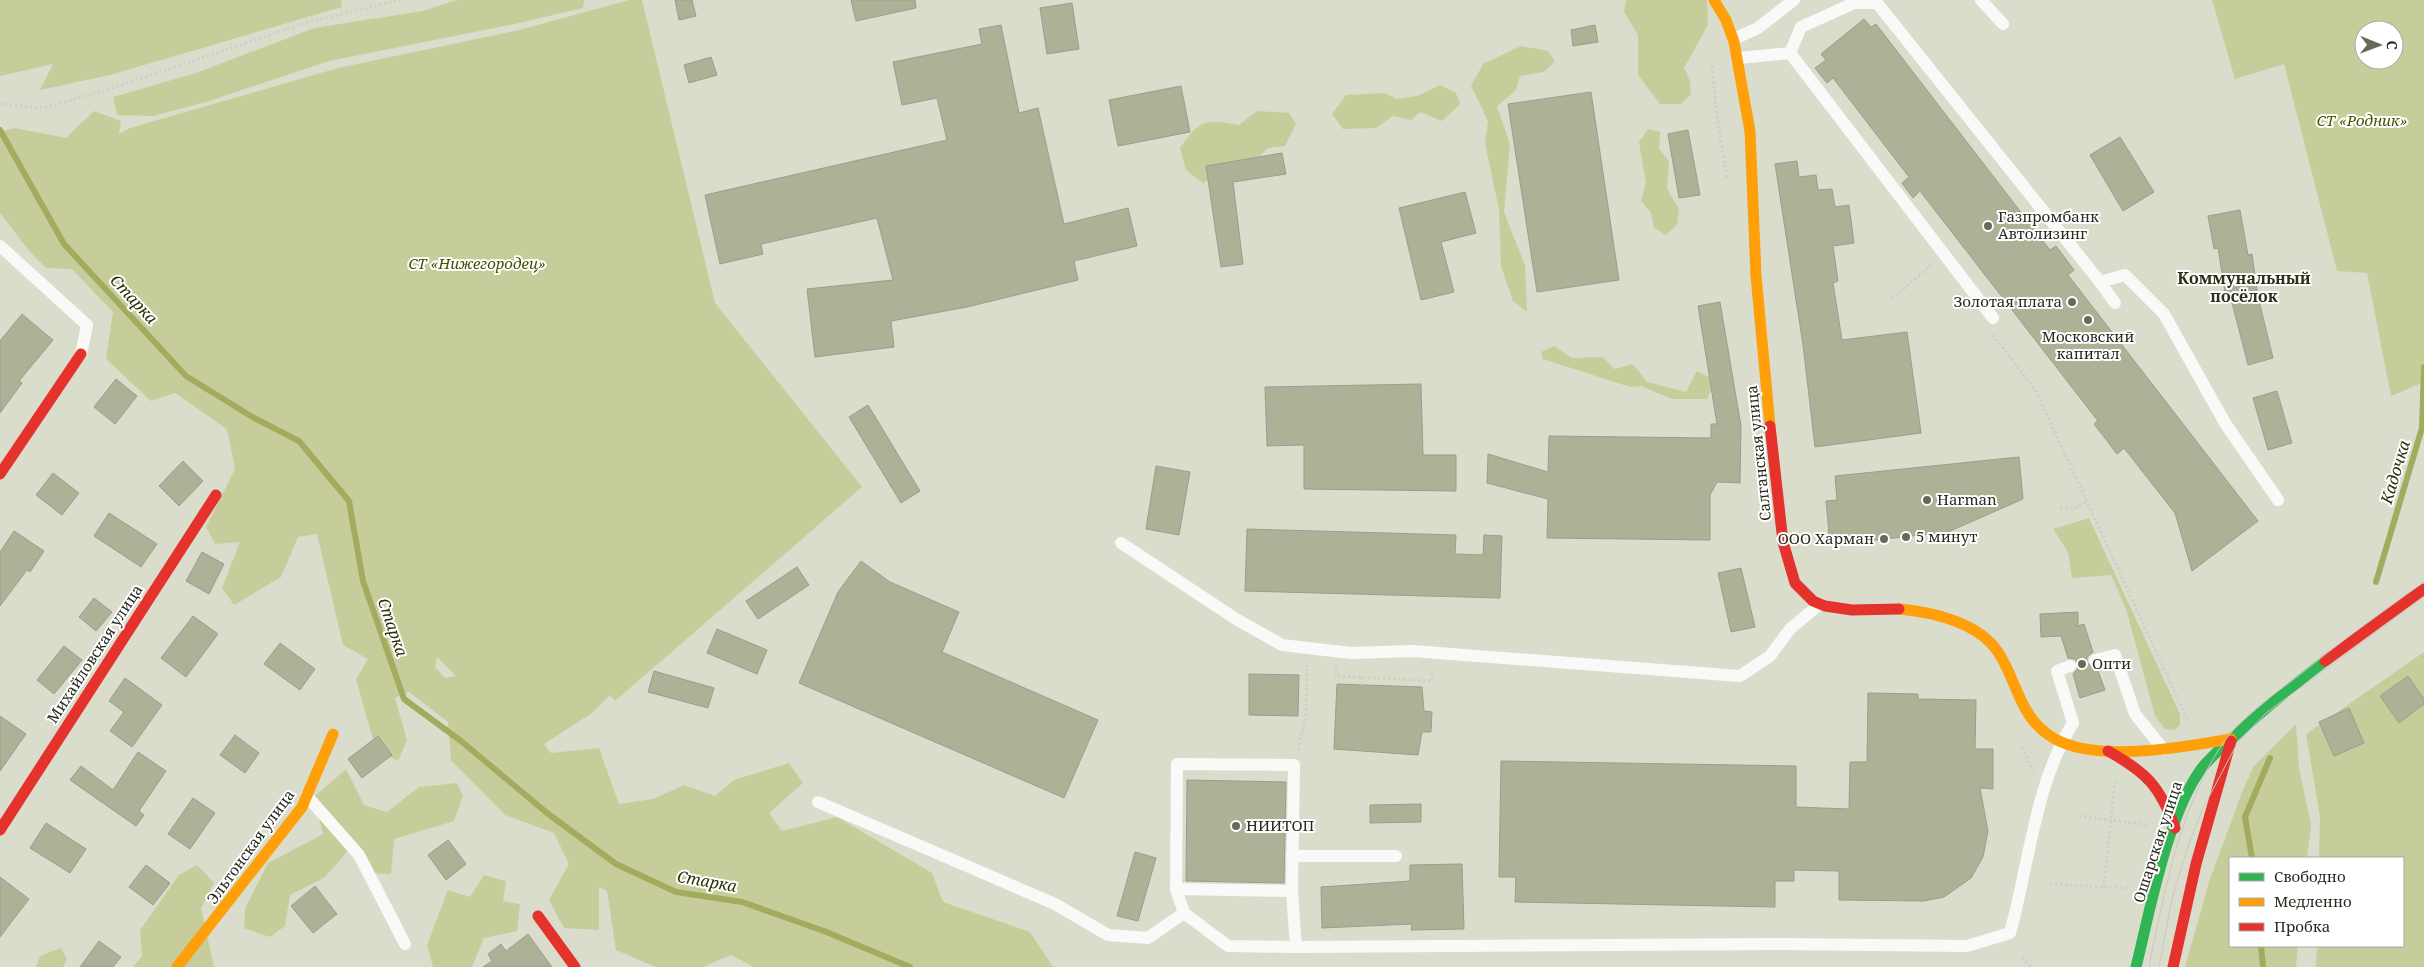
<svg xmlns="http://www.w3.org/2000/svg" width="2424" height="967" viewBox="0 0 2424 967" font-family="'Noto Serif',serif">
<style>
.green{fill:#c7cd9a;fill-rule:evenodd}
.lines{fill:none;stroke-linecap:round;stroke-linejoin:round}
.stream{stroke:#a3ab5e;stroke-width:6}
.building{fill:#aeb196;stroke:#9b9d8f}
.path{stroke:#d0d0cb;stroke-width:3;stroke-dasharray:2.5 2.5;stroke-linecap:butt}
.lane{stroke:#f9faf7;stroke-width:12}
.fast{stroke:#30b455;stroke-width:11}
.slow{stroke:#ff9f0a;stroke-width:11}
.jam{stroke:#e5322d;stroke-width:11}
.tram{stroke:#c8c9c4;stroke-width:1}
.poi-dot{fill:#67695b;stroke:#fff;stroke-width:2}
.labels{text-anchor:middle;stroke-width:4;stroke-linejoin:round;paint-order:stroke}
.park-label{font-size:15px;font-style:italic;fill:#4a4f00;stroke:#fff}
.poi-label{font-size:15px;fill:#292a1e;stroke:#fff;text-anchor:start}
.street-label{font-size:15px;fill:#292a1e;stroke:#fff}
.neighbourhood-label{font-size:16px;font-weight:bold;fill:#2e3116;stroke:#fff}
.water-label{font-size:16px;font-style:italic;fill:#2c2f05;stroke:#fff}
</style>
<rect width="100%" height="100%" fill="#daddcb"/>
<g class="green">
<path d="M0,0H341L342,7L110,75L40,90L53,64L0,76Z"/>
<path d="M457,0H584L583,8L510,25L329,61L206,102L153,116L117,115L113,97L196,73L314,28L423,11Z"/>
<path d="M629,0H642L715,303L862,487L615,701L610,695L592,713L544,744L551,753L599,748L619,804L653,799L684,785L715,796L734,780L789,763L803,783L769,813L782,831L837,817L932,873L943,902L1030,932L1053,967H754L731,955L703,967H656L616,950L607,891L599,887V930L564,928L549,900L569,864L554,833L505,815L451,760L448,722L409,692L395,698L407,740L398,761L376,750L356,679L368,659L343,645L317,534L298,537L281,577L234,605L222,588L240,542L215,544L206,527L235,469L227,429L175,393L151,401L106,359L113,312L72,269L46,268L30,252L0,213V132L15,128L66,138L94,111L121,121L119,134L130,128L338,68L519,30ZM437,657L456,676L445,678L435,667Z"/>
<path d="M1626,0H1707L1708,25L1684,68L1690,81L1691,94L1681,104H1660L1638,75V35L1624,12Z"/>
<path d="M2212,0H2424V382L2391,396L2367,273L2337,271L2284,64L2235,79ZM2364,30H2394V60H2364Z"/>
<path d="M1521,46L1548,51L1555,61L1544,72L1520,76L1516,90L1497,106L1510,144L1504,212L1525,265L1527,312L1513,301L1501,266L1499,210L1485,143L1488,121L1471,86L1483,64Z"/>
<path d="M1440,85L1456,93L1460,104L1442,121L1420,112L1411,120L1393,116L1376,128L1343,129L1332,114L1346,95L1385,93L1396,99L1417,96Z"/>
<path d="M1257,111L1289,113L1296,124L1285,146L1268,148L1244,170L1229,167L1203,183L1186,170L1180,148C1201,119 1204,119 1239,125Z"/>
<path d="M1648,129L1660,132L1659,149L1669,161L1667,189L1679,209L1677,225L1666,235L1654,228L1651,213L1641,201L1646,183L1639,142Z"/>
<path d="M1554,346L1572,358L1603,357L1614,369L1633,364L1647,382L1686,392L1697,371L1715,380L1707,399H1672L1641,386L1630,387L1543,359L1541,352Z"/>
<path d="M2089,518L2180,714V725L2174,730L2165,729L2155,716L2126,609L2111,575L2072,578L2068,552L2053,529Z"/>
<path d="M2424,652V967H2316L2317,946H2403V858H2319L2320,817L2306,734Z"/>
<path d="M2296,724L2299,768L2311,825L2307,858H2230V946H2298L2296,967H2185L2209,882L2242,792L2254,766Z"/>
<path d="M346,769L364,805L387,812L419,787L457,783L463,796L454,821L394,839L391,874L362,873L349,850L324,878L290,895L285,926L270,937L244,928L245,909L268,863L323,834L314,797Z"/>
<path d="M197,865L214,883L201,908L214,967H133L142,956L140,930L179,875Z"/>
<path d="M484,875L506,881L503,901L520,904L517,931L484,938L472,967H433L427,945L448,890L470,897Z"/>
<path d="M61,948L67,959L63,967H36L40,956Z"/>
</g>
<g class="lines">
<g class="stream">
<path d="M0,130L64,244L186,376L254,418L299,441L349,501L363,581L404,699L461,741L547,813L616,864L676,892L742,902L824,931L910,967"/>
<path d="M2376,582L2422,428L2424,367"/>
<path d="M2252,858L2245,817L2270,758"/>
<path d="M2261,946L2263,967"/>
</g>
</g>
<g class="building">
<path d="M675,0H692L696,16L679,20Z"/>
<path d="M851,0H915L916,8L856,21Z"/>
<path d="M1072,3L1079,49L1047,54L1040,8Z"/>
<path d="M1864,19L1871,27L1876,24L2050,250L2056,246L2074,270L2068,275L2258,521L2192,571L2175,513L2124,448L2117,454L2094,424L2098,421L1920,191L1913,198L1902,183L1909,177L1833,78L1827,83L1815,68L1826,60L1821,54Z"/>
<path d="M1001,25L1019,113L1038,108L1064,224L1128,208L1137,246L1074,261L1078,280L967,307L891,321L894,347L815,357L807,289L893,280L877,218L761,244L763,254L720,264L705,195L947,140L937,98L902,105L893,62L982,44L979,29Z"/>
<path d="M1595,25L1598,42L1573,46L1571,30Z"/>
<path d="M711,57L717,75L689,83L684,65Z"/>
<path d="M1181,86L1190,132L1118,146L1109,100Z"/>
<path d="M1591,92L1619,280L1537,292L1508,104Z"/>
<path d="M1688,130L1700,195L1679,198L1668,134Z"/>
<path d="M2120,137L2154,192L2123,211L2090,155Z"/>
<path d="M1282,153L1286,174L1233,182L1243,264L1221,267L1206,166Z"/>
<path d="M1797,161L1799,177L1816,175L1818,190L1832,189L1835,207L1849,205L1854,243L1833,246L1838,281L1833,283L1842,340L1907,332L1921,433L1815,447L1803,345L1775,164Z"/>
<path d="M1465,192L1476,233L1441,242L1454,292L1421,300L1399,208Z"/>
<path d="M2240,210L2248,255L2252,254L2258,297L2273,358L2248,365L2229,291L2225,292L2218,248L2214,249L2208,216Z"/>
<path d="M1720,302L1741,426L1740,483L1717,482L1710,495V540L1547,538L1548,499L1487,483L1488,454L1548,472L1549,436L1711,438V424H1717L1698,306Z"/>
<path d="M22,314L53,340L19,381L22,383L0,413V341Z"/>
<path d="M116,379L137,396L115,424L94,407Z"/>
<path d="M1421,384L1423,455H1456V491L1304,489V445L1267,446L1265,387Z"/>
<path d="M2277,391L2292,443L2268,450L2253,398Z"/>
<path d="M868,405L920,491L901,503L849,417Z"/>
<path d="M2019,457L2023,499L1948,532L1830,545L1826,501L1837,500L1835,476Z"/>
<path d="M183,461L203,481L179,506L159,486Z"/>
<path d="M1156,466L1190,472L1179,535L1146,529Z"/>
<path d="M53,473L79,493L62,515L36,495Z"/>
<path d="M109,513L157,544L141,567L94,536Z"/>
<path d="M1247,529L1456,535L1455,554L1483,555L1484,535L1502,536L1500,598L1245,591Z"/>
<path d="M14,531L44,551L30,572L27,570L0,606V552Z"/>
<path d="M202,552L224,564L209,594L186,581Z"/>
<path d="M861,561L890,582L959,612L942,652L1098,720L1064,798L799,683L838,592Z"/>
<path d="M797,567L809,585L758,619L746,601Z"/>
<path d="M1741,568L1755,627L1731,632L1718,573Z"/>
<path d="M94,598L112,612L96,631L79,617Z"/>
<path d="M2078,612V626L2084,624L2093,652L2087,657V662L2092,668H2097L2105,690L2080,698L2073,674L2078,668L2077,663L2075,659L2068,658L2061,636L2041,637L2040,614Z"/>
<path d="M193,616L218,634L186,677L161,658Z"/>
<path d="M717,629L767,650L757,674L707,653Z"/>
<path d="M280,643L315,669L300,690L264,664Z"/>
<path d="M64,646L82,660L54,694L37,680Z"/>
<path d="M654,671L714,688L708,708L648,692Z"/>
<path d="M1249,674L1299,675L1298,716L1249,715Z"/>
<path d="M2408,676L2424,699V704L2399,723L2380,696Z"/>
<path d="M125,678L162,705L132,747L110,731L124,712L109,701Z"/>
<path d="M1337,684L1422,687L1424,711L1432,712L1431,732H1422L1418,755L1334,749Z"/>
<path d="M1868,693L1918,694V699L1976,700L1975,749H1993V789L1980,788L1988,831L1983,857L1971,878L1944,897L1924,901L1839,900V871L1794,870V881H1775V907L1515,902L1516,877H1499L1501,761L1796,766V807L1849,809L1850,762H1867Z"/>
<path d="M2349,708L2364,743L2334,756L2319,722Z"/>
<path d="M0,716L26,734L0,771Z"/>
<path d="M235,735L259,753L245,773L220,755Z"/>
<path d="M378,736L392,755L362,778L348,759Z"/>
<path d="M138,752L166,771L139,811L144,815L136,826L70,780L81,766L113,790Z"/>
<path d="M1187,780L1286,782L1284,883L1186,881Z"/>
<path d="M193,798L215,813L190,849L168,834Z"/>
<path d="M1421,804V822L1370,823V805Z"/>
<path d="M46,823L86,849L70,873L30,848Z"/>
<path d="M448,840L466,864L446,880L428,855Z"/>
<path d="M1135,852L1156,858L1138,921L1117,916Z"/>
<path d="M1462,864L1464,929L1411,930L1412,924L1322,928L1321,887L1410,881V865Z"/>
<path d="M146,865L170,883L153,905L129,887Z"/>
<path d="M0,877L29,899L0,937Z"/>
<path d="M315,886L337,914L313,933L291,906Z"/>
<path d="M528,934L552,967H483L492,961L488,954L501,944L506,951Z"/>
<path d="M99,941L121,957L113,967H80Z"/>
</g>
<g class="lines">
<g class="path">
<path d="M1712,66L1717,116L1727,179"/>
<path d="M0,104L44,108L109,89L304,23L401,0"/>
<path d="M1892,299L1931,265"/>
<path d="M1993,335L2036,391L2188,721"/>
<path d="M2060,507L2072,509L2087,502"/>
<path d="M1336,668V676L1432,681V669"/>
<path d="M1361,685V677"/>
<path d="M2022,747L2033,771"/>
<path d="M1298,750L1306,716L1307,665"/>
<path d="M2079,816L2148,825"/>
<path d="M2050,884L2130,888"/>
<path d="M2104,888L2115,781"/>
<path d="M2022,957L2031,967"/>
</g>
<g class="lane">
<path d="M1981,0L2003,24"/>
<path d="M1734,39L1758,28L1794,0"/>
<path d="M1790,53L1801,27L1854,3H1877L2100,282L2125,275L2164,314L2225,423L2278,500"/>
<path d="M1790,53L1993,318"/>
<path d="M1738,58L1790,53"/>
<path d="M0,246L87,325L81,354"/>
<path d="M2100,282L2115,303"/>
<path d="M1121,543L1236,619L1282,645L1351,653L1412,651L1740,676L1770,656L1790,629L1820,604"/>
<path d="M2095,660L2115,655L2135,714L2163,749"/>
<path d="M307,796L359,855L405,944"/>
<path d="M818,802L1055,904L1108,935L1148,938L1184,913"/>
<path d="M1292,856H1396"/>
<path d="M1176,889L1292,891"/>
<path d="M1296,947L1292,891L1294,765L1177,764L1176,889L1184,913L1228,946L1296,947L1781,944L1967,946L2010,933C2029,865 2035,783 2073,723L2057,671L2070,666"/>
</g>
<path class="fast" d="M2136,967C2150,910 2167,819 2199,772C2209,757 2224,746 2237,734C2265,708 2295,684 2325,661"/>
<g class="slow">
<path d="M1714,0L1726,20L1734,42L1750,131L1756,276L1770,426"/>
<path d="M1899,609C1932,612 1978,622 1998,652C2018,682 2019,719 2055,739C2099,763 2183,747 2231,739"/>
<path d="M177,967L302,807L333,734"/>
</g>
<g class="jam">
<path d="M1770,426L1783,542L1795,583L1813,601L1825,606L1852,610L1899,609"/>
<path d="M0,474L81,354"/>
<path d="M2325,661L2424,589"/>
<path d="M2108,751C2146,772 2160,786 2175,828"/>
<path d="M0,830L216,495"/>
<path d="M538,916L575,967"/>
<path d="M2173,967L2196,864L2231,741"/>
</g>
<g class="tram">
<path d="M2149,967C2164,893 2181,801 2226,739C2244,715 2273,695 2297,677C2338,644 2380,612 2424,582"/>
<path d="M2159,967L2172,899L2189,843L2203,808L2238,742L2266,713L2424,597"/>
</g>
</g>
<g class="poi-dot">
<circle cx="1988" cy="226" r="5"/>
<circle cx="2072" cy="302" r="5"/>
<circle cx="2088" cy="320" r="5"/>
<circle cx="1927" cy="500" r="5"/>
<circle cx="1906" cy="537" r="5"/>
<circle cx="1884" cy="539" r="5"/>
<circle cx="2082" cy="664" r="5"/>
<circle cx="1236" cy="826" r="5"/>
</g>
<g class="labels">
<g class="park-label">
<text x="2362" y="126">СТ «Родник»</text>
<text x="477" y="269">СТ «Нижегородец»</text>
</g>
<g class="poi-label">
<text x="1998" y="222">Газпромбанк<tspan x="1998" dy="17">Автолизинг</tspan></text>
<text x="2062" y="307" text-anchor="end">Золотая плата</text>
<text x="2088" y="342" text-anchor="middle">Московский<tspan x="2088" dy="17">капитал</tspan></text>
<text x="1937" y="505">Harman</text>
<text x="1916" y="542">5 минут</text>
<text x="1874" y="544" text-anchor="end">ООО Харман</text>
<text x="2092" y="669">Опти</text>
<text x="1246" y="831">НИИТОП</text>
</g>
<g class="street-label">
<text transform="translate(1759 453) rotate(-96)" y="5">Салганская улица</text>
<text transform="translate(95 654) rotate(-57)" y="5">Михайловская улица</text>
<text transform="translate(2158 842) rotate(-72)" y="5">Ошарская улица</text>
<text transform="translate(251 847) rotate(-54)" y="5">Эльтонская улица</text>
</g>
<g class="neighbourhood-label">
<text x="2244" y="284">Коммунальный<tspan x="2244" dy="18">посёлок</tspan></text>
</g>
<g class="water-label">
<text transform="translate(134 299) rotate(47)" y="6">Старка</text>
<text transform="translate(2395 472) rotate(-73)" y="6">Кадочка</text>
<text transform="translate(393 627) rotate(71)" y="6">Старка</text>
<text transform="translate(707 881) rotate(10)" y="6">Старка</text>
</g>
</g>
<rect x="2229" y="857" width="175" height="90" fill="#ffffff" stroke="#a9aaa5"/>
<rect x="2239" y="873" width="25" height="8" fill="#30b455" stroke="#a9aaa5"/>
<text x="2274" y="882" font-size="15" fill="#292a1e">Свободно</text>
<rect x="2239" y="898" width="25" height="8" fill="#ff9f0a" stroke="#a9aaa5"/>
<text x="2274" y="907" font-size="15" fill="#292a1e">Медленно</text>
<rect x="2239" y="923" width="25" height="8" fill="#e5322d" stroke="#a9aaa5"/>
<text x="2274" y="932" font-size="15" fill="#292a1e">Пробка</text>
<g transform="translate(2379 45) rotate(91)"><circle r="24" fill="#ffffff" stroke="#a9aaa5"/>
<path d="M0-4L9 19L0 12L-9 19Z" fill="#67695b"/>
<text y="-8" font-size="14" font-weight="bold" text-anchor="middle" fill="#292a1e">С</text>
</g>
</svg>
